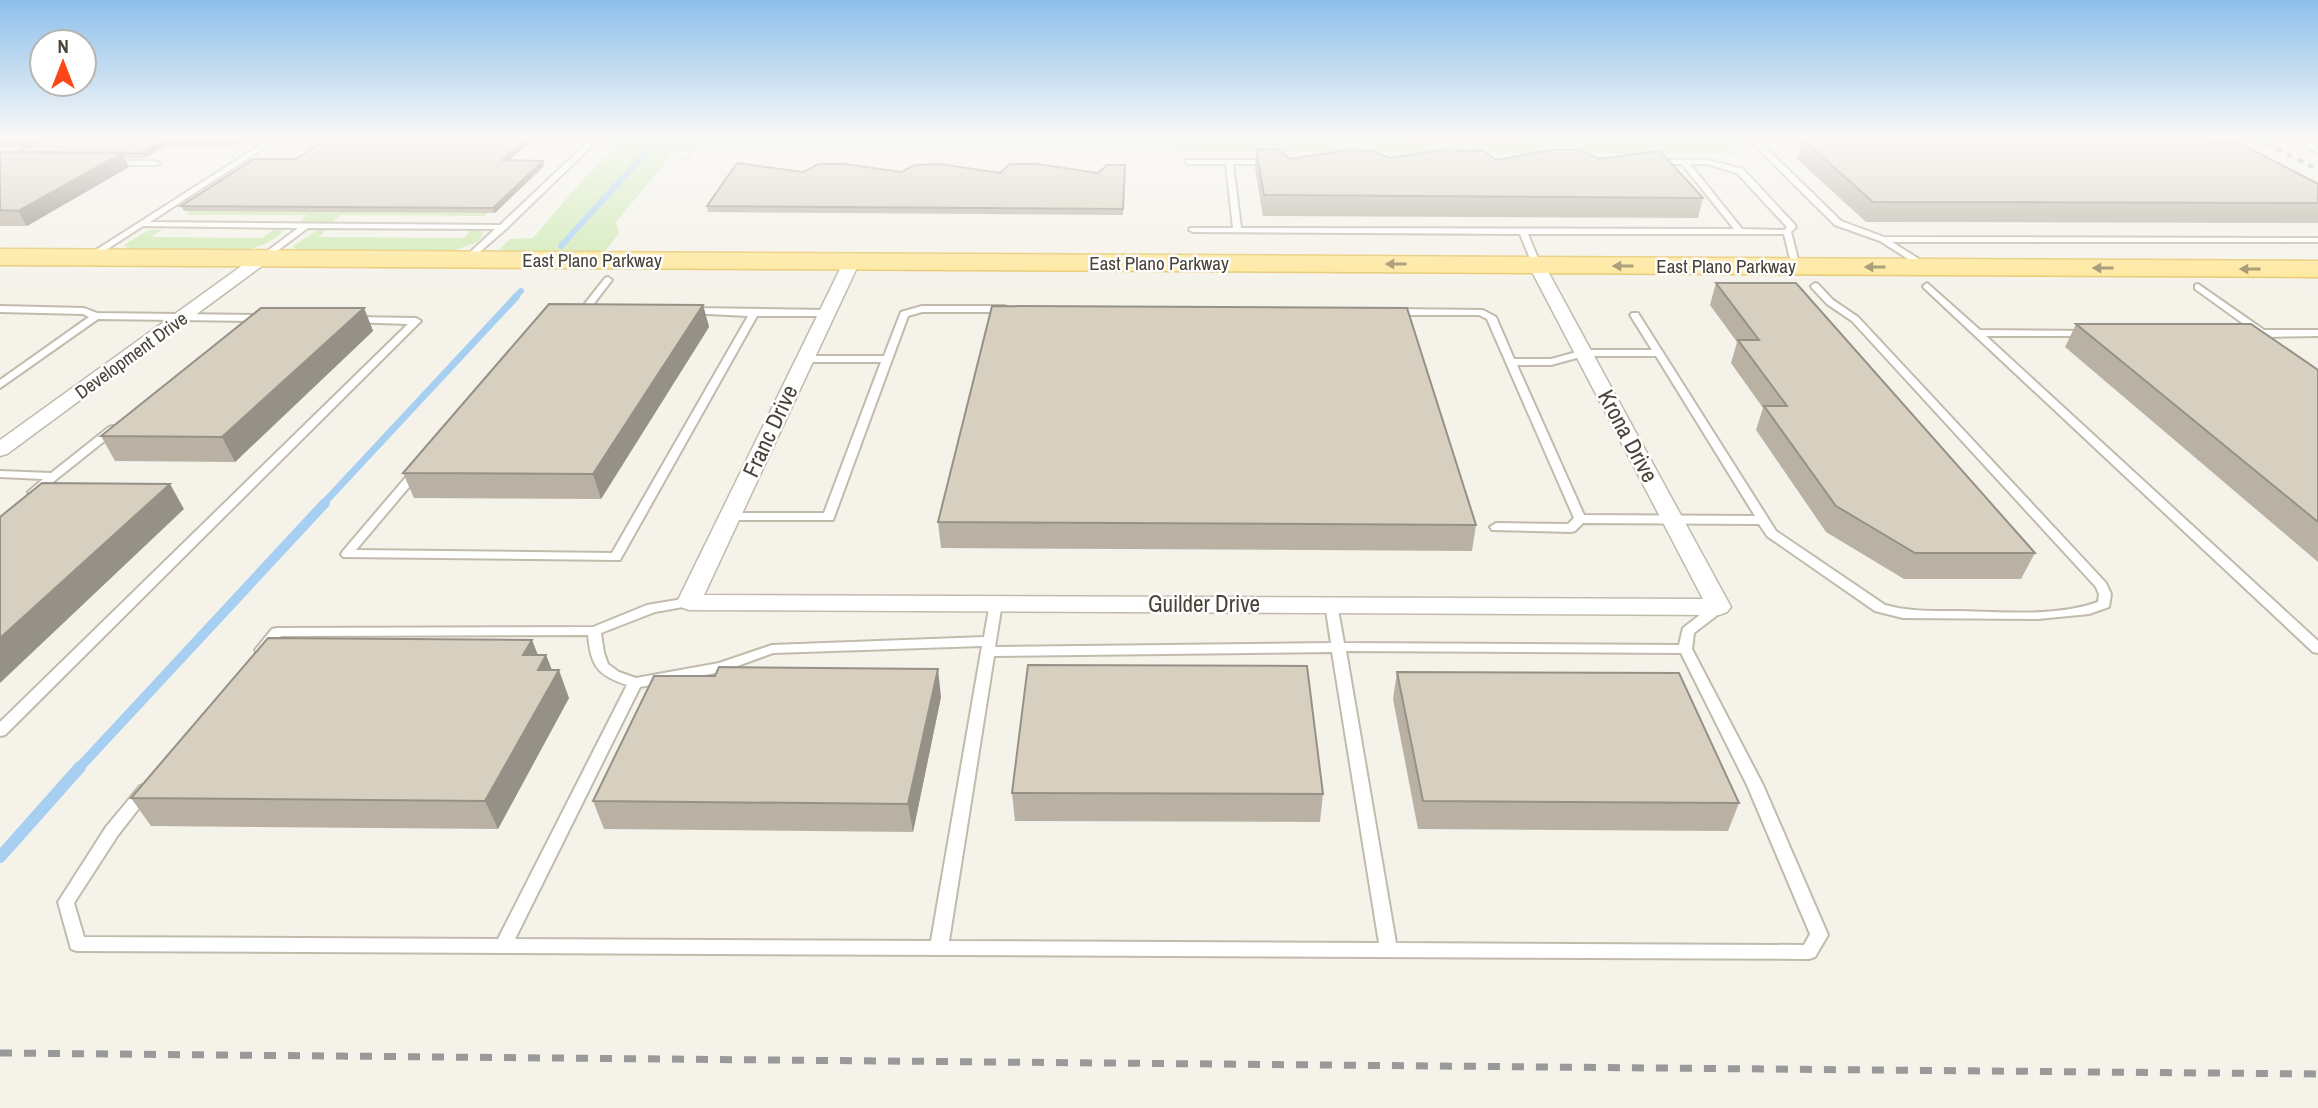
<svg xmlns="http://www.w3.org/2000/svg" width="2318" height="1108" viewBox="0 0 2318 1108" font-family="'Archivo Narrow',sans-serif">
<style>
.green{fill:#ceeab3}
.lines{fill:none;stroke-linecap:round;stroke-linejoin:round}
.stream-far3{stroke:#a6cff2;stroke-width:6}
.stream-far2{stroke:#a6cff2;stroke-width:7}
.stream-far1{stroke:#a6cff2;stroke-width:10}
.stream{stroke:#a6cff2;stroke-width:12}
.lane-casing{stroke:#c1bbac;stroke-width:4}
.street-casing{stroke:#c1bbac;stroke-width:3}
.primary-casing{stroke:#e6c667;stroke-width:3}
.path{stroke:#c3b79d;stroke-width:2.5;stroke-dasharray:2.5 2.5;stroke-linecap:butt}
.lane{fill:#fff;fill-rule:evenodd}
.street{fill:#fff;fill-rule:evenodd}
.primary{fill:#ffe799;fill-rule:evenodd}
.rail-far1{stroke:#999;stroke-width:3.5;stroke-dasharray:6 6;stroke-linecap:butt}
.rail{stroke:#999;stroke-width:7;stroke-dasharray:12 12;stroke-linecap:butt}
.wall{fill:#b9b2a4}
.shaded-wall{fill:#969186}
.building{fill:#d7cfbf;stroke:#969186;stroke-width:2}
.oneway{fill:#9b8d64}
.labels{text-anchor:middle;stroke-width:5;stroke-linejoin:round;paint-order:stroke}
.far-street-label{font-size:19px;fill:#494338;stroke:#fff}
.street-label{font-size:23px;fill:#494338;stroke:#fff}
</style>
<rect width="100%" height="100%" fill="#f5f2ea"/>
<g class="green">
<path d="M626,137H704L701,142H807L810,137L1279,141L1725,137L1741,154L699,149L674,152L616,222L619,233L605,251L521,253L500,249L510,239L533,238L579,184Z"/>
<path d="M191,211L488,213L485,216L341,215L332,222L301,221L307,215H185Z"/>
<path d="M163,229L151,237L262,238L273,230L283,231C257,263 170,252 131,252L124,245L147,231Z"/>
<path d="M326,230L319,237L464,238L471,230L482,231L483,235L477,242L450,252H297L293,246L316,231Z"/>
</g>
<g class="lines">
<g class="stream-far3">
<path d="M561,246L660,137"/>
<path d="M514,298L521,291"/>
</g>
<path class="stream-far2" d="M323,504L516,297"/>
<path class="stream-far1" d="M78,769L325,503"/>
<path class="stream" d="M0,857L80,767"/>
<g class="lane-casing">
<g id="lane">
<path d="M273,137H281L150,222L500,225L593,137H601L506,229L467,263L463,260L464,258L495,229L308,228L261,263L257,260L258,258L298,228L143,226L92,259L85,257Z"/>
<path d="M1404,137H1542L1530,143L1196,139L952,140L948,138Z"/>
<path d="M1758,137H1765L1761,143L1841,221L1884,237L2318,238V242H1892L1930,266V270L1927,271L1880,241L1835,225L1754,145L1753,143Z"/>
<path d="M2179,137H2193L2216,144L2212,146Z"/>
<path d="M2289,137H2318V140L2302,139L2318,148V153Z"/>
<path d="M1186,160H1275L1276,162L1272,164H1233L1241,228L1734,229L1682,164H1654L1650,162L1654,160H1707L1743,169L1795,225L1796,227L1791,232L1800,267L1796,270L1792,267L1784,234H1528L1541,266L1537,269L1533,266L1520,234L1193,232L1189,230L1190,228H1233L1226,164H1189L1185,162ZM1690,164H1707L1737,173L1787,227L1785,230L1742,229Z"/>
<path d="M109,161H156L160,163L156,165H109Z"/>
<path d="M608,277L612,280L589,310L574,313V309L583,306L605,278Z"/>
<path d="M1815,283L1818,284L1833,300L1858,317L2106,583L2111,594L2109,607L2089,614L2038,619L1903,618L1875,611L1767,536L1759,524L1583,523L1575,531L1571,532L1492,530L1490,527L1496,523L1568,524L1574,518L1487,319L1479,315H1394L1389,312L1394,309L1483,310L1496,317L1514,359H1551L1584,350H1652L1630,315L1632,313H1638L1776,531L1885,605C1910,612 1935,611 1961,611C2005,612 2056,617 2098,602L2099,594L2096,587L1852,321L1827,304L1812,288L1811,286ZM1584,356H1656L1755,516L1584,515L1517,365H1551Z"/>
<path d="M1927,283L1980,330L2091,331L2093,333L2088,336H1986L2318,641V653L2313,652L1924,288L1923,286Z"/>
<path d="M2198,284L2264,330H2318V336L2263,337L2247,335V331L2252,330L2195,289V285Z"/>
<path d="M0,306L84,308L97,313L264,315L269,318L264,321L98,319L0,388V380L89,317L83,314L0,312Z"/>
<path d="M922,306H1005L1010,309L1005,312H922L908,316L833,520H726L724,517L730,513H824L881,362H805L800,359L805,356H884L901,312Z"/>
<path d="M691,308L827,310L832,313L827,316H757L620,560L343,557L341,554L343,551L412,470L416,469L422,472L420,474L356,550L612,553L748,316L688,313V309Z"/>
<path d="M353,317L416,318L421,321L5,735L0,736V722L408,324L350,322V318Z"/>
<path d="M113,426L118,429L117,431L38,494L34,495L28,492L43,479L0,477V471L51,473L109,427Z"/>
<path d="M689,598L694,599L695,602L694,605L655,612L601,633L604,653L608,664L619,672L636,678L719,663L772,645L984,637L990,603L996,599L1002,603L995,647L1331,643L1325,604L1331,600L1337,604L1344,643L1679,645L1683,628L1714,604H1724L1725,607L1724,610L1694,633L1692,649L1763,785L1828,935L1815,957L1809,959L77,951L71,949L58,902L106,827L140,786L145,784L150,786L153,790L150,794L118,835L74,903L84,937L498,939L627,685C597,675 591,666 588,635L281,636C274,644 269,656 257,653L255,650L272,629L277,628L593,627L647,605ZM982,646L931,941L515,939L640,687L721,672L773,653ZM1346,651L1681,653L1747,785L1810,934L1804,945L1396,943ZM1332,652L1379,943L949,941L994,656Z"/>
</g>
</g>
<g class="street-casing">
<g id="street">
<path d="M260,255L266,257L268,260L266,263L7,454L0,456V440L254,257Z"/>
<path d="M852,256L860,261L704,595L1703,599L1529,266L1537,261L1545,266L1731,607L1727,612L1719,615L689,610L681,607L677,602L844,261Z"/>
</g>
</g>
<g class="primary-casing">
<path id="primary" d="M0,249L2318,261V277L0,265Z"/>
</g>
<path class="path" d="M610,145L695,147L683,163"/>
<use href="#lane" class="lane"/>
<use href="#street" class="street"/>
<use href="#primary" class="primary"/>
<path class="rail-far1" d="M2255,137L2318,170"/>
<path class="rail" d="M0,1053L2318,1074"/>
</g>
<g class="wall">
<path d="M0,137H249L234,146H165L145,158H124L129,167L27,226H0V152H17L29,146H0Z"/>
<path d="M329,137H536L509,160L543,161L544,166L495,213L184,211L181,206L296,159Z"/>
<path d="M1803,140L2318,184V223L1866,222L1797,159Z"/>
<path d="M1256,150L1290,159H1598L1703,198L1698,218L1263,216L1255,169Z"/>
<path d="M1125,165L1123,215L708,212L707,206L803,172L1098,173Z"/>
<path d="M1716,283L2035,553L2021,579H1904L1826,532L1756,430L1763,408L1731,363L1737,342L1710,305Z"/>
<path d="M703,305L709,327L601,499L414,498L403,473Z"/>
<path d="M364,308L373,331L235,462L115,461L101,436Z"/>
<path d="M2076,324L2318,370V562L2065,347Z"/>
<path d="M938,522L1476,525L1472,551L941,548Z"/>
<path d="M532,640L538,655H546L552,670L569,698L498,829L151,826L131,798Z"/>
<path d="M1397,672L1739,803L1728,831L1418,829L1393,699Z"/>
<path d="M715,676L941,697L913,832L604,829L593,801Z"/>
<path d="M1012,793L1323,794L1320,822L1015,821Z"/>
</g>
<g class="shaded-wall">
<path d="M239,137H249L234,146L232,141Z"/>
<path d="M529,137H536L503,165L502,160Z"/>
<path d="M163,141L165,146L145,158L142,153Z"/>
<path d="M122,153L129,167L27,226L18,211Z"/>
<path d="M543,161L544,166L495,213L493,208Z"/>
<path d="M703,305L709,327L601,499L593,474Z"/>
<path d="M364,308L373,331L235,462L222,437Z"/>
<path d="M170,484L184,509L0,683V638Z"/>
<path d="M532,640L541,664L546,655L555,678L559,670L569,698L498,829L485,801L523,655Z"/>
<path d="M938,669L941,697L913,832L908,804Z"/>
</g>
<g class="building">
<path d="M0,137H239L232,141H163L142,153L17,152L38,141H0Z"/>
<path d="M329,137H529L502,160L543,161L493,208L181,206L254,159H296Z"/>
<path d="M1803,140L2236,141L2318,184V203L1873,202Z"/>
<path d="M1278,149L1290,159L1348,150L1373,151L1389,158L1443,150L1483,151L1497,160L1551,150H1581L1598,159L1660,151L1703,198L1264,195L1256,150Z"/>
<path d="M0,152L122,153L18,211L0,210Z"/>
<path d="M737,163L803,172L819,164H845L901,172L915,165L940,164L1000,173L1010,164H1037L1098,173L1107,165H1125L1123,209L707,206Z"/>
<path d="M1716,283H1796L2035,553H1915L1836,506L1764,406H1787L1738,340H1759Z"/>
<path d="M549,304L703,305L593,474L403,473Z"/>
<path d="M992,306L1407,308L1476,525L938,522Z"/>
<path d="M261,308H364L222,437L101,436Z"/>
<path d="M2076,324H2251L2318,370V522Z"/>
<path d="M42,483L170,484L0,638V517Z"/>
<path d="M268,638L532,640L523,655H546L538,670H559L485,801L131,798Z"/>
<path d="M1028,665L1307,666L1323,794L1012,793Z"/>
<path d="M719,667L938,669L908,804L593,801L654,676H715Z"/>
<path d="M1397,672L1679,673L1739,803L1423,801Z"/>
</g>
<defs><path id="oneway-solid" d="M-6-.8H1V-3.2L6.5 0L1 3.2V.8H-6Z" transform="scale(1.75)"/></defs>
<g class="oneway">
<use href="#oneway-solid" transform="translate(1396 264) rotate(-180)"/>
<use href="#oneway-solid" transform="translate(1623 266) rotate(-180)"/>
<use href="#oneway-solid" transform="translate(1875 267) rotate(-180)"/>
<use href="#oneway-solid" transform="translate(2103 268) rotate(-180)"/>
<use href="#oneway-solid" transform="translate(2250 269) rotate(-180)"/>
</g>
<linearGradient id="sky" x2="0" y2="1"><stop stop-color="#8dbfec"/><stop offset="0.47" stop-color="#faf9f6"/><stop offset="1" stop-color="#faf9f6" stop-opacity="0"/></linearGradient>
<rect width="2318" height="293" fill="url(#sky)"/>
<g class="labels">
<g class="far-street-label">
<text x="592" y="267">East Plano Parkway</text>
<text x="1159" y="270">East Plano Parkway</text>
<text x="1726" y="273">East Plano Parkway</text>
<text transform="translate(131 355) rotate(-36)" y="7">Development Drive</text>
</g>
<g class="street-label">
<text transform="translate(770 431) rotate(-65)" y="8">Franc Drive</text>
<text transform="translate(1628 436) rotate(62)" y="8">Krona Drive</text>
<text x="1204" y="612">Guilder Drive</text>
</g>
</g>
<g transform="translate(63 63)"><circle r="33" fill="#ffffff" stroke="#b6b4af" stroke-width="2"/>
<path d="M0-5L12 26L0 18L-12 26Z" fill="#fd4719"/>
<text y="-10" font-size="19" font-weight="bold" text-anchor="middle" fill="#494338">N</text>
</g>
</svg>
